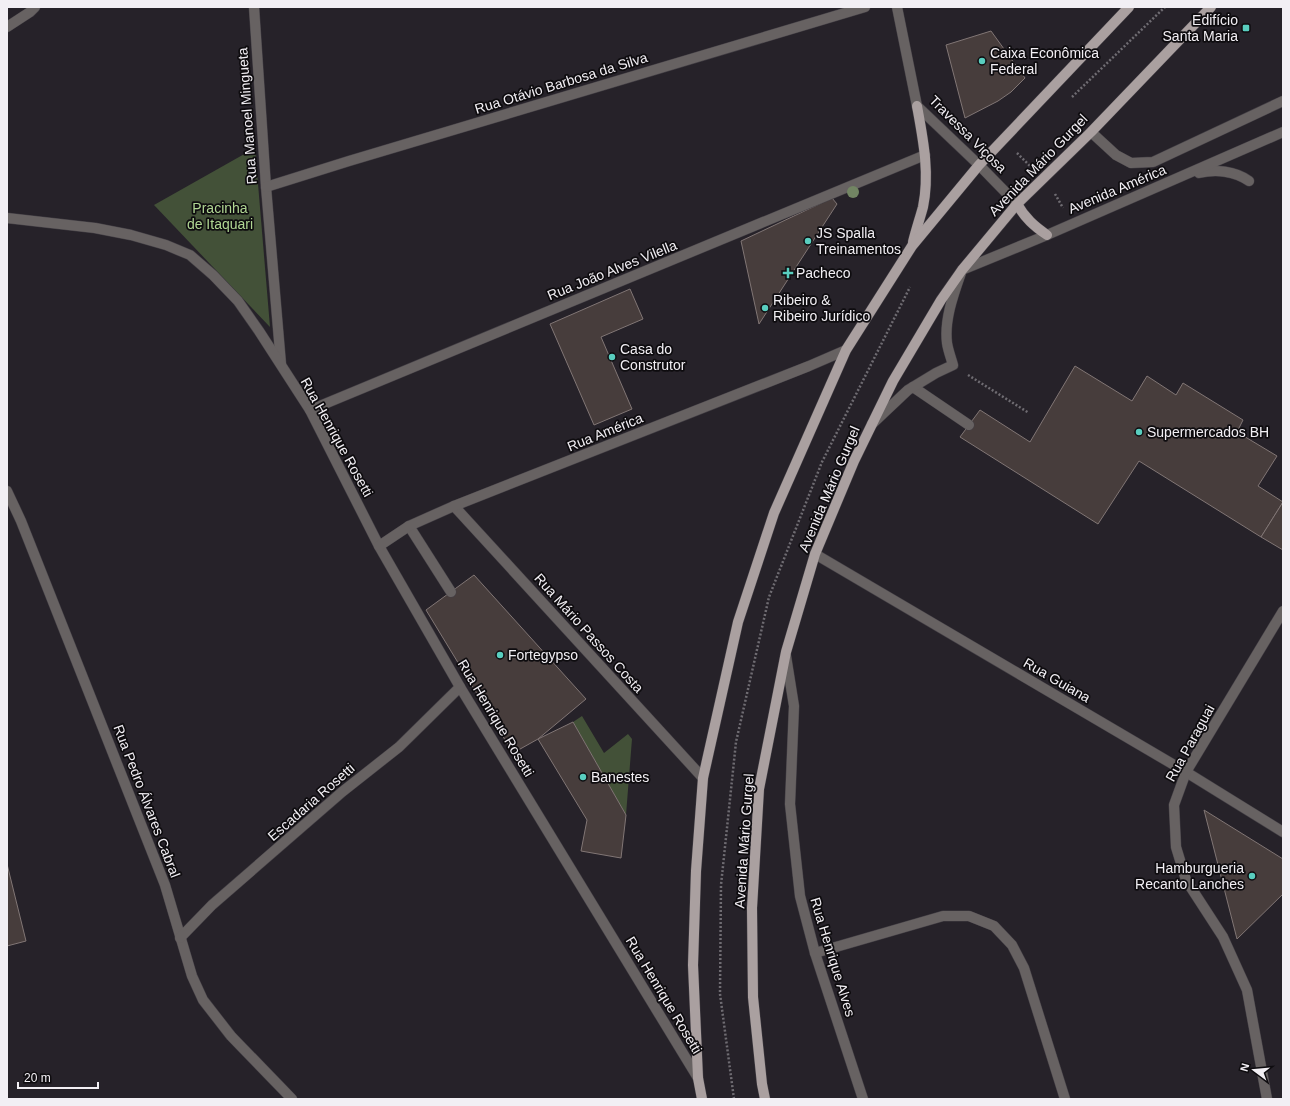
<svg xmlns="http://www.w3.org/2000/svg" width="1290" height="1106" viewBox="0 0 1290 1106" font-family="Helvetica,sans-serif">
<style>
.green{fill:#435138}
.building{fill:#473d3c;stroke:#817675}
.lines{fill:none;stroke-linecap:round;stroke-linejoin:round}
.minor-casing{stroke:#433f45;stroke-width:11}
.major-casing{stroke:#433f45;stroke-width:11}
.path{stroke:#6f6c72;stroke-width:2.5;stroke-dasharray:2 2;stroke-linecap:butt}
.minor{stroke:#676262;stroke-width:10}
.major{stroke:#aaa0a0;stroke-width:10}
.tree{fill:#728563}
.poi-dot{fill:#59cebf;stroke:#0e0c0f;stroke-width:1.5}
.labels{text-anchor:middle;stroke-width:3.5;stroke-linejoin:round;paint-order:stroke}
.poi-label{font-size:14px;fill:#f2eff4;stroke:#0e0c0f;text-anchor:start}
.street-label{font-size:14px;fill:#f2eff4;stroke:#0e0c0f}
.park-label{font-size:14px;fill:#b0d693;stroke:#0e0c0f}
</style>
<rect width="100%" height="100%" fill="#262229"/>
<g class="green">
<path d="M255,148L270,327L154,205Z"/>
<path d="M582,716L604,753L628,734L632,739L626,815L573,722Z"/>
</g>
<g class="building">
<path d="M991,31L1025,78L1011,92L998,101L965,118L946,45Z"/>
<path d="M832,198L837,204L759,324L741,241Z"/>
<path d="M630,289L643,319L601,337L632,409L594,425L550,324Z"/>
<path d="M1075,366L1132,401L1147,376L1176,395L1183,383L1243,420L1237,432L1277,456L1258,486L1283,502L1261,537L1139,461L1098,524L960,437L980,410L1030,442Z"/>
<path d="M1283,502V550L1261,537Z"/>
<path d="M474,575L586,699L538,739L513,753L426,610Z"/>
<path d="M573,722L626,815L621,858L581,851L587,820L538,739Z"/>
<path d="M1204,810L1283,859V894L1237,939Z"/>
<path d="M7,864L26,941L7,946Z"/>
</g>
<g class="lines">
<g class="minor-casing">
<g id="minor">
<path d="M254,7L266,187L281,364"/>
<path d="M897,7L917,106L979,165L1017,204"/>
<path d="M7,27L30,12L35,7"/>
<path d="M1091,132L1116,155L1131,163L1153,162L1283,101"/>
<path d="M1199,173C1216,169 1235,171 1249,181"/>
<path d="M266,187L349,161L865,7"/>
<path d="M7,218L95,228L131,235L166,245L190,255L213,275L238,301L259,331L310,410L379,546L460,687L698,1078"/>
<path d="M913,387L969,425"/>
<path d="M310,410L925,155"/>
<path d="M872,424L908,390L936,373L953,365C951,358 948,350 947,343C944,319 954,293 962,270L1047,235L1283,132"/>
<path d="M7,491L21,521L165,885L192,976L203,1000L231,1036L292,1099"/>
<path d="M454,506L703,778"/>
<path d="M409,526L451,592"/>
<path d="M379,546L409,526L454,506L809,366L846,350"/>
<path d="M815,554L1186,772L1283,832"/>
<path d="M786,656L794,706L790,804L800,896L815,953L863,1099"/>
<path d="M180,938L212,905L342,792L399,747L460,687"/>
<path d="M815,953L943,916H969L994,926L1012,945L1024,968L1065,1099"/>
<path d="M1267,1099L1247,990L1223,937L1186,880L1176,847L1174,805L1186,772L1283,611"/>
</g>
</g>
<g class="major-casing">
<g id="major">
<path d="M1017,204C1025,218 1034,226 1047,235"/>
<path d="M913,242C916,230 920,218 923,207C930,173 923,139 917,106"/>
<path d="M702,1099L698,1078L693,965L696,871L703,778L738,622L774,513L846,350L912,246L979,165L1129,7"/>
<path d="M765,1099L762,1084L753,997L752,908L759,789L786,652L815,554L854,461L893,381L941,300L962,270L1017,204L1091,132L1211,7"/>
</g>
</g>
<g class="path">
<path d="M1072,97L1165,7"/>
<path d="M1017,153L1030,166"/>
<path d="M1055,194L1063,208"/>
<path d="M968,375L1029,413"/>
<path d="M734,1099L720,994L721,885L736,742L769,597L822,462L910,287"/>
</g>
<use href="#minor" class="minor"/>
<use href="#major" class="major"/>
</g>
<circle class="tree" cx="853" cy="192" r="6"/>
<g class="poi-dot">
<rect x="1242" y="24" width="8" height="8" rx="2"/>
<circle cx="982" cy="61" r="4"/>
<circle cx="808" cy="241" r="4"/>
<path d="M786 267h4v4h4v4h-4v4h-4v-4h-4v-4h4z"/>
<circle cx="765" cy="308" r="4"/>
<circle cx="612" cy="357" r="4"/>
<circle cx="1139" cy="432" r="4"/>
<circle cx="500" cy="655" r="4"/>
<circle cx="583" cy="777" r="4"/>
<circle cx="1252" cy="876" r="4"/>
</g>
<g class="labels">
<g class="poi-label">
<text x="1238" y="25" text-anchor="end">Edifício<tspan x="1238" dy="16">Santa Maria</tspan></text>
<text x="990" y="58">Caixa Econômica<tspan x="990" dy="16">Federal</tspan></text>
<text x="816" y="238">JS Spalla<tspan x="816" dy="16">Treinamentos</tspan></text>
<text x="796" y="278">Pacheco</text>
<text x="773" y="305">Ribeiro &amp;<tspan x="773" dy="16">Ribeiro Jurídico</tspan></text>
<text x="620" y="354">Casa do<tspan x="620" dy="16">Construtor</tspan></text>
<text x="1147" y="437">Supermercados BH</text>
<text x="508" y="660">Fortegypso</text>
<text x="591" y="782">Banestes</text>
<text x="1244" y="873" text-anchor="end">Hamburgueria<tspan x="1244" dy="16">Recanto Lanches</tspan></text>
</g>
<g class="street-label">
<text transform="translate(561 83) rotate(-17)" y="5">Rua Otávio Barbosa da Silva</text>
<text transform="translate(247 116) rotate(-94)" y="5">Rua Manoel Mingueta</text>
<text transform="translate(968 134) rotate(45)" y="5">Travessa Viçosa</text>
<text transform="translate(1038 165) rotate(-46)" y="5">Avenida Mário Gurgel</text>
<text transform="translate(1117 189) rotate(-23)" y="5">Avenida América</text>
<text transform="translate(612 270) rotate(-22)" y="5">Rua João Alves Vilella</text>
<text transform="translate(605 432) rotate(-22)" y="5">Rua América</text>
<text transform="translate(337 437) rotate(61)" y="5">Rua Henrique Rosetti</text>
<text transform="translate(829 489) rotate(-67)" y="5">Avenida Mário Gurgel</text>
<text transform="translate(589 633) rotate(48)" y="5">Rua Mário Passos Costa</text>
<text transform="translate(1057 680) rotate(30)" y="5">Rua Guiana</text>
<text transform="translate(496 718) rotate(59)" y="5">Rua Henrique Rosetti</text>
<text transform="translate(1190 743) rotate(-61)" y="5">Rua Paraguai</text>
<text transform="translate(147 801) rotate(69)" y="5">Rua Pedro Álvares Cabral</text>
<text transform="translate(311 802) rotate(-41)" y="5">Escadaria Rosetti</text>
<text transform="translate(744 841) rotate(-86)" y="5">Avenida Mário Gurgel</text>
<text transform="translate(833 957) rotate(73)" y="5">Rua Henrique Alves</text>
<text transform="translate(664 995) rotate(59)" y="5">Rua Henrique Rosetti</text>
</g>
<g class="park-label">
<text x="220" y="213">Pracinha<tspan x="220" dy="16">de Itaquari</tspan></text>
</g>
</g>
<rect width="1290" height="1106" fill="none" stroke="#f2eff4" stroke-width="16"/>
<g transform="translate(1254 1070) rotate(286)" stroke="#0e0c0f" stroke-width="3" paint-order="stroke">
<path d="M0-3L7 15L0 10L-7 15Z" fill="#f2eff4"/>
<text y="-6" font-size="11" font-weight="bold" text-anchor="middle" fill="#f2eff4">N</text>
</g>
<path d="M18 1082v6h80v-6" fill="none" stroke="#f2eff4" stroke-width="2"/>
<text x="24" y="1082" font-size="12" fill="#f2eff4" stroke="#0e0c0f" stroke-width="3" paint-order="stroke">20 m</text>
</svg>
